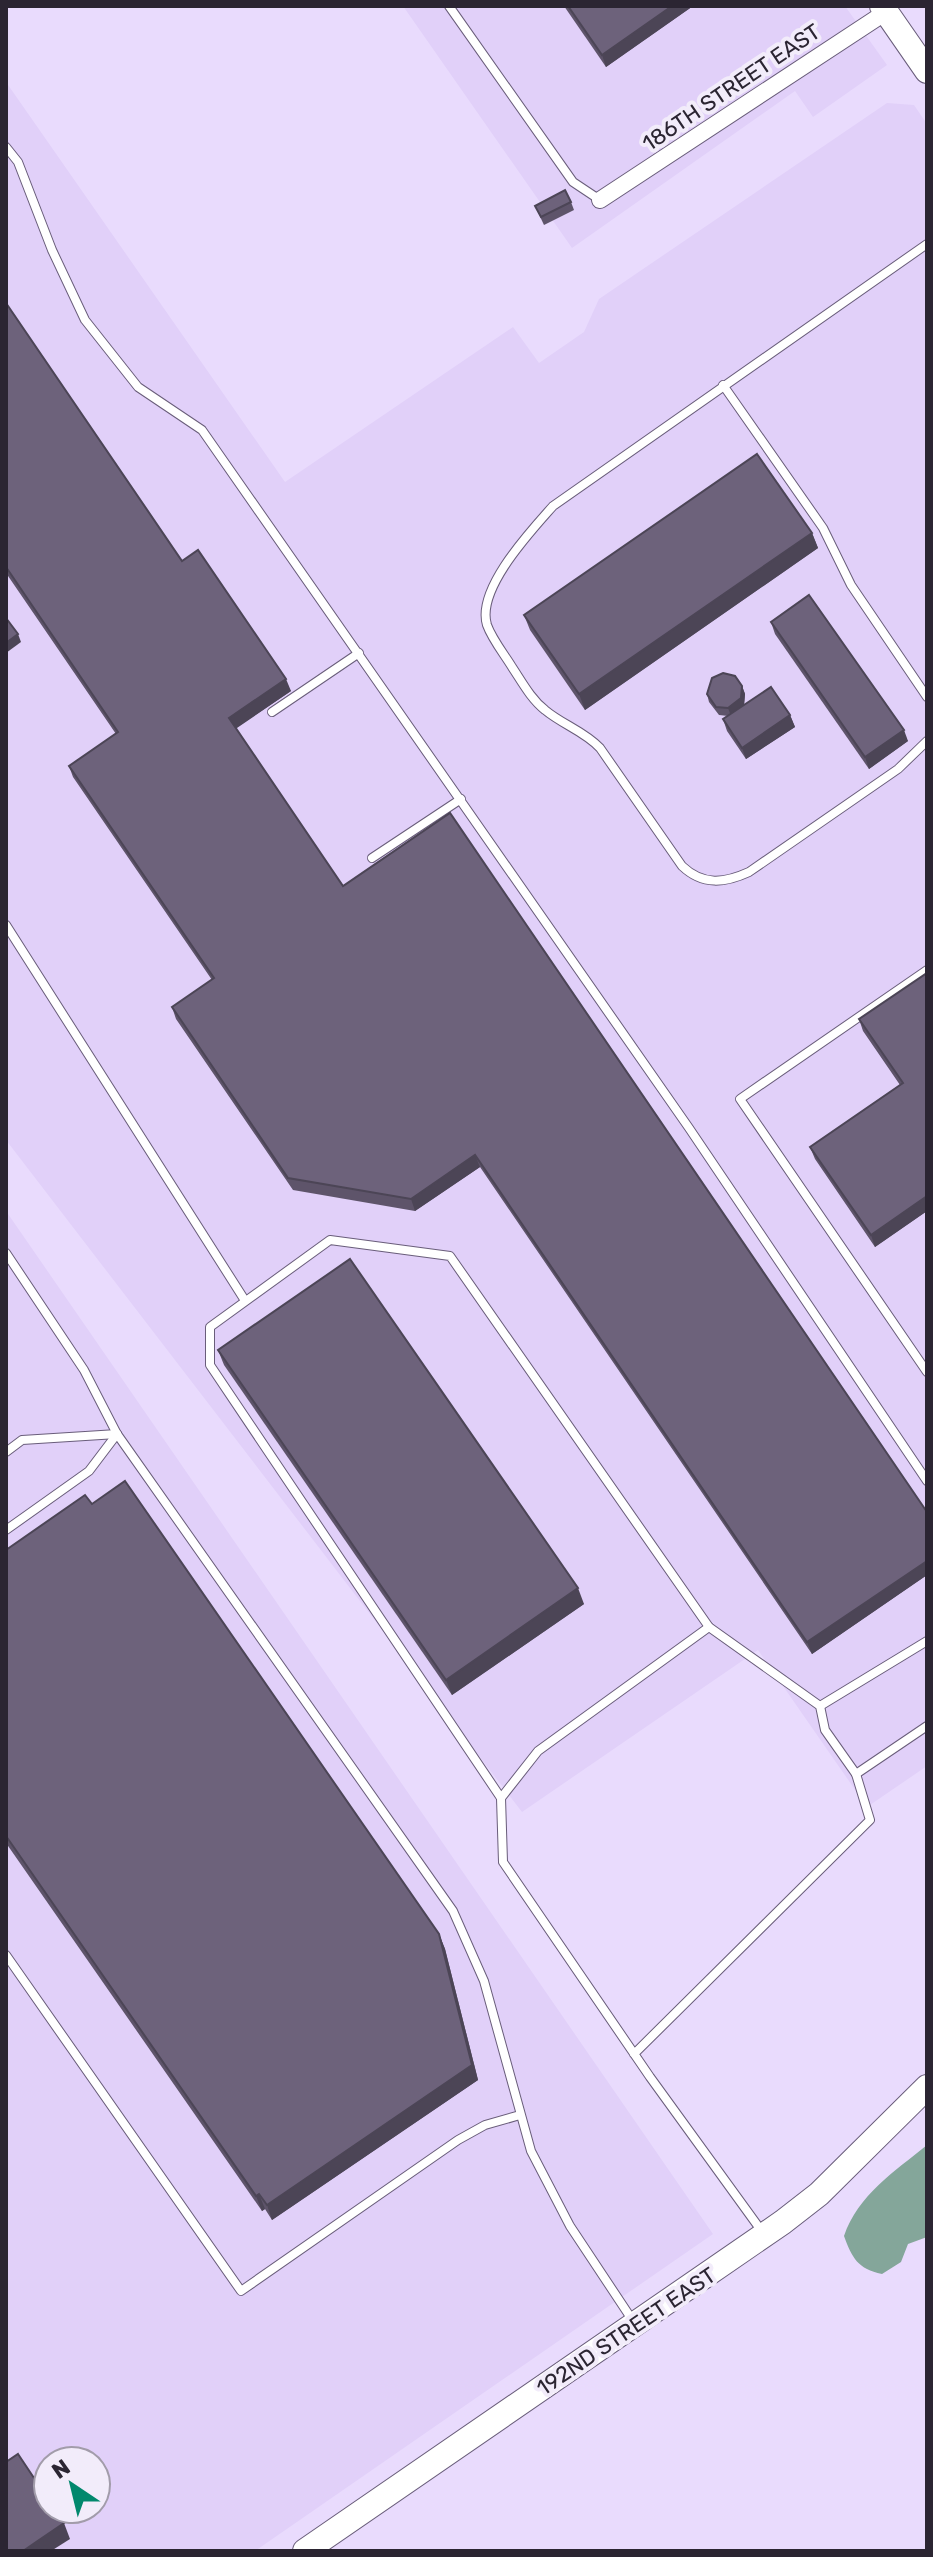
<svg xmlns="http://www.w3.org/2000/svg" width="933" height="2557" viewBox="0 0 933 2557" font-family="Rubik,sans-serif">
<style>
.built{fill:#e1d0f9;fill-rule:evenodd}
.water{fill:#84a69a}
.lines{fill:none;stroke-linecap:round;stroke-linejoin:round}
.lane-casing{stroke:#695d7a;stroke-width:10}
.street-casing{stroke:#695d7a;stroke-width:18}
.secondary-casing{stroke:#695d7a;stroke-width:26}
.lane{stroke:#fff;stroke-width:8}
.street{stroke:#fff;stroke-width:16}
.secondary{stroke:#fff;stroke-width:24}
.wall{fill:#5e546a}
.shaded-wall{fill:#4c4556}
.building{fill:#6d627b;stroke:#4c4556;stroke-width:2}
.labels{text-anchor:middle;stroke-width:8;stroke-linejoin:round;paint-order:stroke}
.street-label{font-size:22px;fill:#2b2532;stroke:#f2ecfa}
</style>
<rect width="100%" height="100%" fill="#e9dbfd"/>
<g class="built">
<path d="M403,6H845L887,65L813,117L795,91L572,248Z"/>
<path d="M6,82L285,482L513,327L539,363L584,332L599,299L887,103L914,105L927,124V1766L867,1807L758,1650L522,1812L6,1140Z"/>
<path d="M6,1211L713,2234L255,2551H6ZM48,2461H96V2509H48Z"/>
</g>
<path class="water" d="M927,2145V2237L908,2244L901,2262L882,2274C858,2269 852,2258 844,2236C858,2195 894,2172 927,2145Z"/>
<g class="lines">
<g class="lane-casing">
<g id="lane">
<path d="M449,6L573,182L600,200"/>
<path d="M6,147L18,162L52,250L85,320L138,387L202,430L689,1128L927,1481"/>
<path d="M927,244L553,506C531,531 476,589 487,625C492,639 504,654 512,667C522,682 531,699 545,710C563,725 584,731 600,748L682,866C703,886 725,883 749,872L898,769L927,741"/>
<path d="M723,385L823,528L851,585L927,697"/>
<path d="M272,712L359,653"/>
<path d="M372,858L461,799"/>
<path d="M6,925L244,1299"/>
<path d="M927,970L740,1099L927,1372"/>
<path d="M6,1253L84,1370L117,1434L453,1911L484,1981L531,2151L570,2226L633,2321"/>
<path d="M6,1452L22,1440L117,1434"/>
<path d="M6,1530L89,1471L117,1434"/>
<path d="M820,1706L927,1641"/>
<path d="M856,1774L927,1726"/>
<path d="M501,1798L538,1751L709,1627"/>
<path d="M6,1955L241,2291L458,2140L485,2125L520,2115"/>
<path d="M634,2054L870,1820L856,1774L825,1730L820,1706L709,1627L450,1256L330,1240L210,1327V1365L501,1798L503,1862L650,2077L763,2233"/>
</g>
</g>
<g class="street-casing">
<path id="street" d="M600,200L886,12"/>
</g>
<g class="secondary-casing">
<g id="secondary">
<path d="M882,6L927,71"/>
<path d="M305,2551L783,2222L819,2194L927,2087"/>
</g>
</g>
<use href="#lane" class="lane"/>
<use href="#street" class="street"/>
<use href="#secondary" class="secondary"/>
</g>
<g class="wall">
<path d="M564,6H693L606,67Z"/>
<path d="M571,202L574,210L544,225L535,206Z"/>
<path d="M6,303L182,561L291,691L236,728L343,886L927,1512V1575L812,1654L480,1167L415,1211L293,1190L176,1019L172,1007L212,980L73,777L69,766L116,734L6,573Z"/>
<path d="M812,533L818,548L585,710L530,630L524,615Z"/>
<path d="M771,622L908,741L869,769L775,634Z"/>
<path d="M742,686L745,694L744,705L790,715L795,727L746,759L727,731L723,719L728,716L719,715L709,702L707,694Z"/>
<path d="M927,973V1211L875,1247L815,1159L810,1147L900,1085L863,1031L859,1019Z"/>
<path d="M218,1350L584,1604L452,1695L224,1365Z"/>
<path d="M92,1504L439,1934L445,1949L478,2080L272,2220L265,2209L262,2211L6,1843V1550Z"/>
</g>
<g class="shaded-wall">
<path d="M672,6H693L606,67L602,55Z"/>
<path d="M812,533L818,548L585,710L579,694Z"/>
<path d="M18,634L21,642L6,653V643Z"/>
<path d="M286,679L291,691L234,730L229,718Z"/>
<path d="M742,686L745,694L744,706L731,716L728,708Z"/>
<path d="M790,715L795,727L746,759L742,748Z"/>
<path d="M904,730L908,741L869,769L865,757Z"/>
<path d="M475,1155L480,1167L415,1211L411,1199Z"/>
<path d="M927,1196V1211L875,1247L871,1235Z"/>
<path d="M927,1561V1575L812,1654L807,1642Z"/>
<path d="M578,1588L584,1604L452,1695L446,1680Z"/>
<path d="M439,1934L445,1949L478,2080L272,2220L267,2205Z"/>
<path d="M259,2194L265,2209L262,2211L256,2196Z"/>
<path d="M64,2523L70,2539L51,2551H23Z"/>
</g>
<g class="building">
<path d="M568,6H672L602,55Z"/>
<path d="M565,190L571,202L541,217L535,206Z"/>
<path d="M6,303L182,561L198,550L286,679L229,718L343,886L450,813L927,1512V1561L807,1642L475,1155L411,1199L288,1178L172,1007L214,978L69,766L118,732L6,567Z"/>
<path d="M757,454L812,533L579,694L524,615Z"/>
<path d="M809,595L904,730L865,757L771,622Z"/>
<path d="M6,618L18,634L6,643Z"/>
<path d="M723,673L735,676L742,686L741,698L728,708L716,707L707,694L712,678Z"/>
<path d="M771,687L790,715L742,748L723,719Z"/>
<path d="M927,973V1196L871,1235L810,1147L903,1083L859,1019Z"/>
<path d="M350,1259L578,1588L446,1680L218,1350Z"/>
<path d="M125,1481L439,1934L472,2065L267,2205L259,2194L256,2196L6,1836V1550L85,1495L92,1504Z"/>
<path d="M18,2454L48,2499V2509H55L64,2523L23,2551H6V2462Z"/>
</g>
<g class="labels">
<g class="street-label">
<text transform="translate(731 87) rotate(-34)" y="8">186TH STREET EAST</text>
<text transform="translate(626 2331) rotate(-34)" y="8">192ND STREET EAST</text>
</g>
</g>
<rect width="933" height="2557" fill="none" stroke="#2b2532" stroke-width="16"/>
<g transform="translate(72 2485) rotate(325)"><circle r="38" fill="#f2ecfa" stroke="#a29caa" stroke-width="2"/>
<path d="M0-6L14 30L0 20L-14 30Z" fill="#02886d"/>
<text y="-12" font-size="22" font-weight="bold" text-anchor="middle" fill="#2b2532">N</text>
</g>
</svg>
